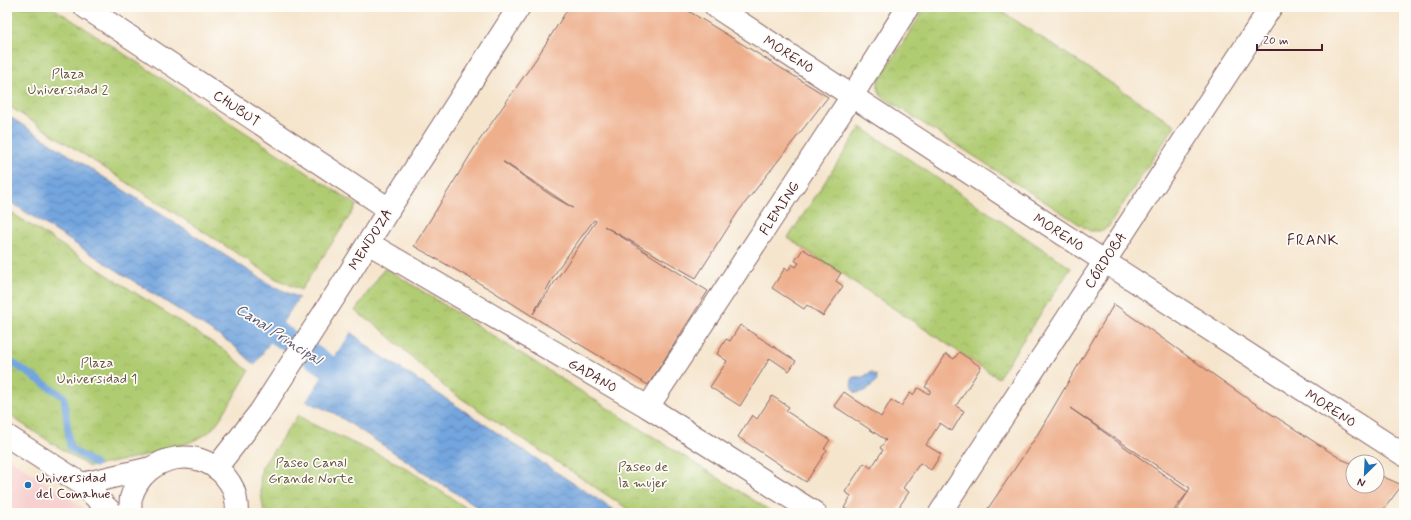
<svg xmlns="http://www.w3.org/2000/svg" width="1411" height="520" viewBox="0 0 1411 520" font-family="Mynerve,sans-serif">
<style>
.built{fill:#f7d0cf}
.park{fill:url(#park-crowns);stroke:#7d764e}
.water{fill:url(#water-waves);stroke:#5e6284}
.pier{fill:#f5e5cd}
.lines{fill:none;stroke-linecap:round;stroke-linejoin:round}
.stream{stroke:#73a5de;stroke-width:7}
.canal{stroke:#73a5de;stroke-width:23}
.building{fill:#eeaf8c;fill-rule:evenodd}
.minor-casing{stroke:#866464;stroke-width:24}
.secondary-casing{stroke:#866464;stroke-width:24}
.minor{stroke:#fff;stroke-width:22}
.secondary{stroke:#fff;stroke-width:22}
.poi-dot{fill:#1f6fb2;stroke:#fdfcf7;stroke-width:1.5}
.labels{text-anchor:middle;stroke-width:3.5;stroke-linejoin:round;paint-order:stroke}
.street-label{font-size:14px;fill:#4a1f2b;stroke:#fdfcf7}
.park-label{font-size:14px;fill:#695340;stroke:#fdfcf7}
.poi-label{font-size:14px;fill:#4a1f2b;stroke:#fdfcf7;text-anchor:start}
.neighbourhood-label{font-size:15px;letter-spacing:1px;fill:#4a1f2b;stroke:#fdfcf7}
.water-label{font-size:15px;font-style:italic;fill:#5a5573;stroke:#fdfcf7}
</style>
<defs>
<pattern id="park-crowns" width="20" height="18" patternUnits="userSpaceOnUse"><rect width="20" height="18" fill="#b0cc72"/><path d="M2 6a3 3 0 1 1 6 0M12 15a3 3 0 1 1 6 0" fill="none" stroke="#99af63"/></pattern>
<pattern id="water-waves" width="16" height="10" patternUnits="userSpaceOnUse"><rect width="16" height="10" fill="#73a5de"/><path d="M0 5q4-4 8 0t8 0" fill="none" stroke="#6086b4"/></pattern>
</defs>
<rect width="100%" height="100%" fill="#fdfcf7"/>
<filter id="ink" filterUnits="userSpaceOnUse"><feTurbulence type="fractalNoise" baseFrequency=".025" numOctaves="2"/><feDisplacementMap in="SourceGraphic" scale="8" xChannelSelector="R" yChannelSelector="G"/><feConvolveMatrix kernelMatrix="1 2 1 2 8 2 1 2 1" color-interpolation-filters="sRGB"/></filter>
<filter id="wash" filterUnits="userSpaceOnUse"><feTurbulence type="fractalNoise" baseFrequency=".012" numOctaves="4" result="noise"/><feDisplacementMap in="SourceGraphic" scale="16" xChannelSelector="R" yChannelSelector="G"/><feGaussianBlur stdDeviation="0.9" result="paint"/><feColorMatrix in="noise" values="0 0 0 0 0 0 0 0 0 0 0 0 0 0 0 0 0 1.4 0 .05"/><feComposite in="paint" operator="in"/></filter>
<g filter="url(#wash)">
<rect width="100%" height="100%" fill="#f5e5cd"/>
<path class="built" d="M7,457L91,513H7Z"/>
<g class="park">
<path d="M7,7H52L357,205L301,290L275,278L7,105Z"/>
<path d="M926,7H995L1175,125L1108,227L1100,231H1090L881,96L878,88V81Z"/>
<path d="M861,127L1071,268L998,378L788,238Z"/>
<path d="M7,210L227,352L249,371C238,389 226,412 213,428C199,447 115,462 89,467L7,414Z"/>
<path d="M384,269L389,270L774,513H634L447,389L380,328L355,311Z"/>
<path d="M298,415L312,424L401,465L474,513H264C262,498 258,483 262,467Z"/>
</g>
<g class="water">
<path d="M7,115L271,285L299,298L255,365L232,344L7,200Z"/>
<path d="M351,332L371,349L618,513H486L334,413L306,401Z"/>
<path d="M871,372L876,375L877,381L865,391L856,393C850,389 850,382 854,377H863Z"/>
</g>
<g class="pier">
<path d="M299,298L300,299L257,366L254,367Z"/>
<path d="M350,331L351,332L305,403V400Z"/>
</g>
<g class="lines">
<path class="stream" d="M7,359L64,397L70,448L95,464"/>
<path class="canal" d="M251,316L355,384"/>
</g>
<g id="blocks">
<g class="building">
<path d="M569,7H682L828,97L738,212L696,278L604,226L708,291L648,385L532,316L491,290L414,246L477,144L536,59ZM503,162H504L573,208L552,196ZM594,220L596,221L533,314L559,267Z"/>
<path d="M803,249L841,273L836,281L843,286L823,316L807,305L804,309L772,288L785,268L788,271L792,264L796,267L799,263L795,261Z"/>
<path d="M1114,304L1245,397L1341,459L1353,464V486H1377V474L1402,485L1381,513H1181L1177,510L1188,492L1172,513H985L1036,437ZM1070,408L1190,488L1188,492Z"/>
<path d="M740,325L796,361L789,371L770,358L740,406L710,387L727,361L717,354L726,339L730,341Z"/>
<path d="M959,352L981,367L956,406L964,411L952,431L940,423L926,445L941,454L931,470L920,463L903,488L909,492L895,513H853L844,508L851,496L845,492L864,463L871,468L883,450L880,448L886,440L834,406L844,392L881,417L891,400L901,406L910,393L913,395L918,388L929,394L931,390L925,387L946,354L954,359Z"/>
<path d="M772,396L789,407L786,411L830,440L824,449L827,450L806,482L738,437L752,415L757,419Z"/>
</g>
</g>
</g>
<g filter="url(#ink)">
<use href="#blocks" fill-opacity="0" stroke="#866464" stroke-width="1"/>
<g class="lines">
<g class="minor-casing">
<g id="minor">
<path d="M85,7L389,209"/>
<path d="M716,7L1104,261L1404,455"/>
<path d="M368,243L648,407L815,513"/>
<path d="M648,407L852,96L908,7"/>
<path d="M940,513L1271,7"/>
</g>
</g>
<g class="secondary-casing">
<g id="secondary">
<path d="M7,436L82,484L112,513"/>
<path d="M216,468L260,412L342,285L389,209L519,7"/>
<path d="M82,484L151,468"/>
<path d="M130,513C131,508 130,502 131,498C144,452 205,443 230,483C236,492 237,503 237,513"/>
</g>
</g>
<use href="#minor" class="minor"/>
<use href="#secondary" class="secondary"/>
</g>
</g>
<circle class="poi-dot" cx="28" cy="485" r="4"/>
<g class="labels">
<g class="street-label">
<text transform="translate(789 54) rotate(33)" y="5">MORENO</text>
<text transform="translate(237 108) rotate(34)" y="5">CHUBUT</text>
<text transform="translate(779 208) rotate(-57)" y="5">FLEMING</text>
<text transform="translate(1059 232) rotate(33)" y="5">MORENO</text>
<text transform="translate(370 239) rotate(-58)" y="5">MENDOZA</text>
<text transform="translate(1105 260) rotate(-57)" y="5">CÓRDOBA</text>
<text transform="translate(593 375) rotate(30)" y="5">GADANO</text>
<text transform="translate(1331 408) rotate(33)" y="5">MORENO</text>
</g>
<g class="park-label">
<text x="68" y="78">Plaza<tspan x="68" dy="16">Universidad 2</tspan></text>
<text x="97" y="367">Plaza<tspan x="97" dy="16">Universidad 1</tspan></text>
<text x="311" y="467">Paseo Canal<tspan x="311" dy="16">Grande Norte</tspan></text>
<text x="643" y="471">Paseo de<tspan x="643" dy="16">la mujer</tspan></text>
</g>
<g class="poi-label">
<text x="36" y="482">Universidad<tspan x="36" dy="16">del Comahue</tspan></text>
</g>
<g class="neighbourhood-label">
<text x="1313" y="245">FRANK</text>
</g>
<g class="water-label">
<text transform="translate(279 334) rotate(33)" y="5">Canal Principal</text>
</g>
</g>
<rect width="1411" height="520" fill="none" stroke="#fdfcf7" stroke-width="24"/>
<g transform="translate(1365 474) rotate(204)"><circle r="19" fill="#fdfcf7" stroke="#b5a4a5"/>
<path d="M0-3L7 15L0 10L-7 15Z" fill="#1f6fb2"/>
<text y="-6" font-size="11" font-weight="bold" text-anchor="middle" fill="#4a1f2b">N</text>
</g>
<path d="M1257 44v6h65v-6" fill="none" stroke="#4a1f2b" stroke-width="2"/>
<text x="1263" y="44" font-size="12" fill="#4a1f2b" stroke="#fdfcf7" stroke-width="3" paint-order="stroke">20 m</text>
</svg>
